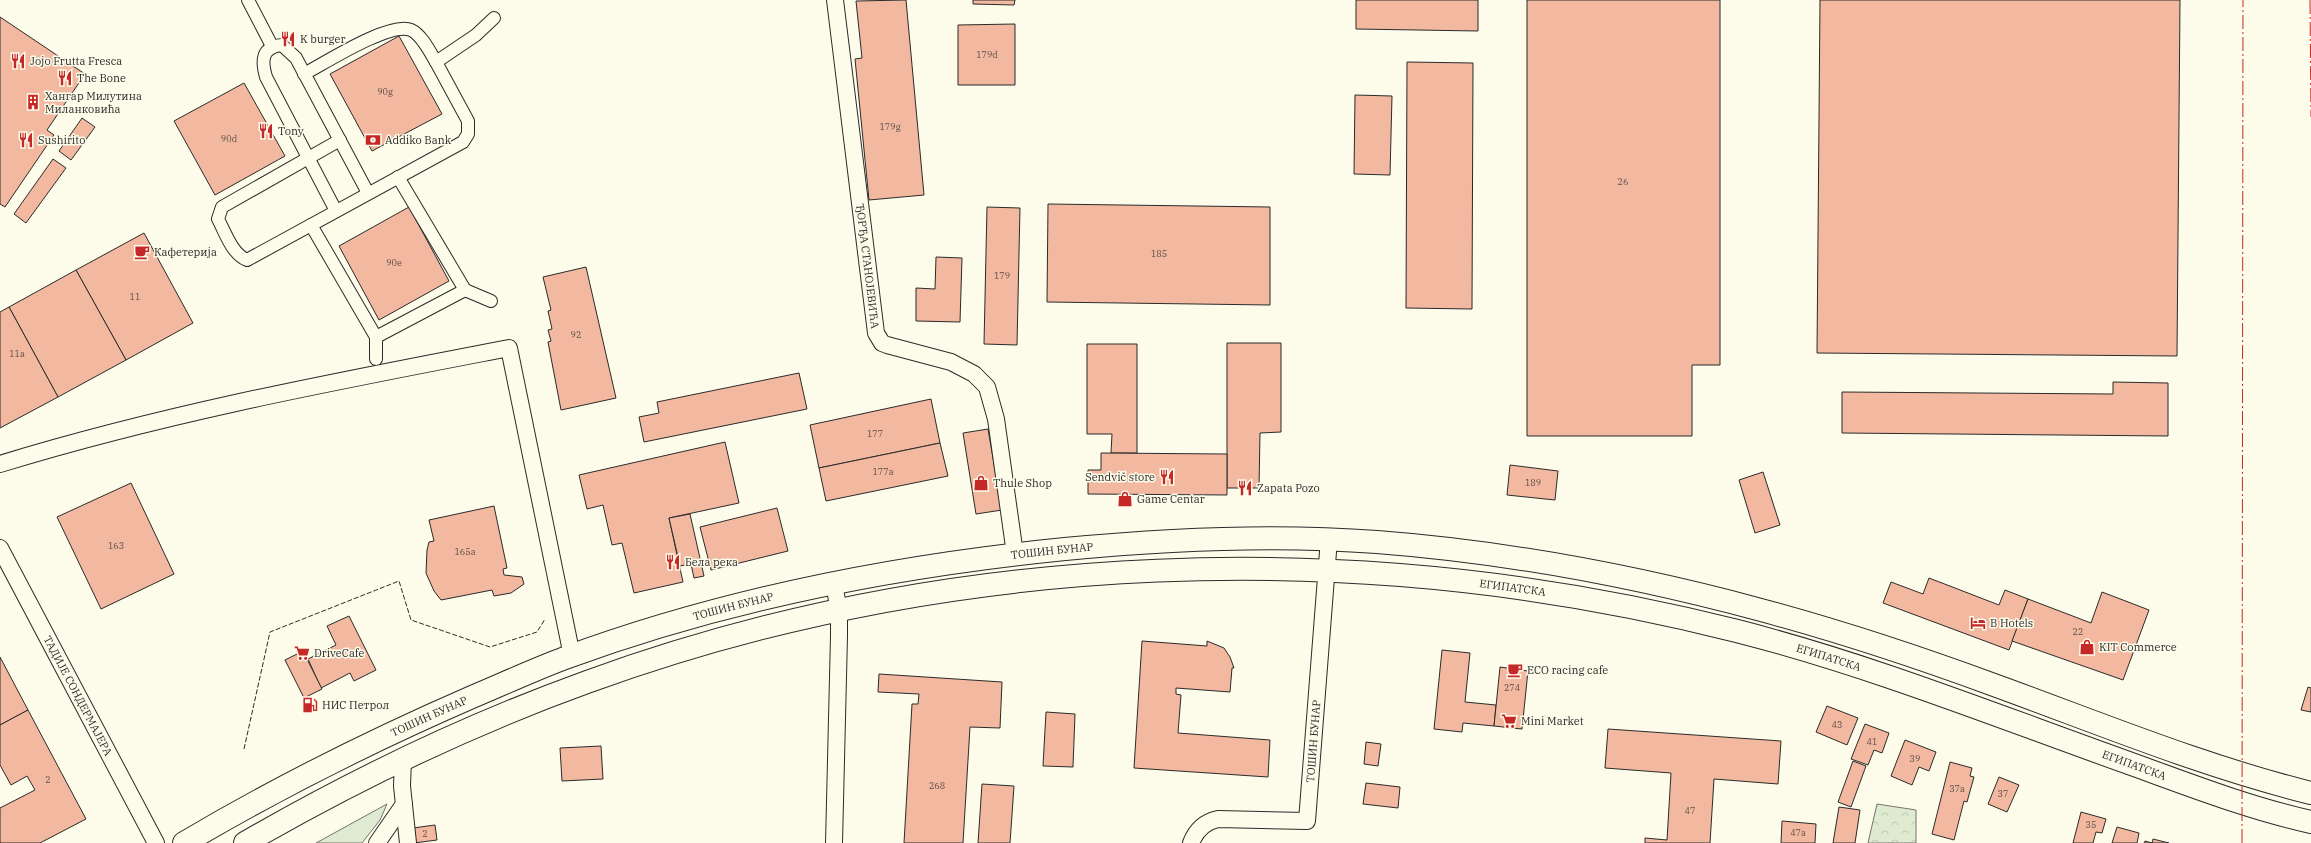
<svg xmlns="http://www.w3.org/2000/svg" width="2311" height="843" viewBox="0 0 2311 843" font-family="'IBM Plex Serif',serif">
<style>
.grass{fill:#deebd1;stroke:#74746e}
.forest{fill:url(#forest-crowns);stroke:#74746e}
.building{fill:#f2b8a0;stroke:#2b2b2b}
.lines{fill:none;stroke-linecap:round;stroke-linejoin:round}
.pedestrian-casing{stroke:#2b2b2b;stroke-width:14}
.minor-casing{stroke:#2b2b2b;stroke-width:18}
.secondary-casing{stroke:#2b2b2b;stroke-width:24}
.pedestrian{stroke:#fdfbea;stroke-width:12}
.minor{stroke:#fdfbea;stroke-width:16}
.secondary{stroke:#fdfbea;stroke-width:22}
.fence{stroke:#2b2b2b;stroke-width:1;stroke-dasharray:5 2;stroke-linecap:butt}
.power{stroke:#c62828;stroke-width:1;stroke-dasharray:14 3 2 3;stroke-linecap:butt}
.labels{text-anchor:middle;stroke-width:3;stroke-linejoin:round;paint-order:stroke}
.number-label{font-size:9px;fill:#5d4e48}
.poi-label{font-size:11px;fill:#2b2b2b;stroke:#fdfbea;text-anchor:start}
.street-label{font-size:11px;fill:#2b2b2b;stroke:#fdfbea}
</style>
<defs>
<pattern id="forest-crowns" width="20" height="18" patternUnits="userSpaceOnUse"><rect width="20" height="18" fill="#deebd1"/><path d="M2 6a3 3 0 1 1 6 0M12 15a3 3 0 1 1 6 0" fill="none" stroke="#bfcab4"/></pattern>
</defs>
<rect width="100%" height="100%" fill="#fdfbea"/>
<path class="grass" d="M387,804L380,820L362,843H316Z"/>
<path class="forest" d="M1877,804L1916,810V843H1868Z"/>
<g class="building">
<path d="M906,0L924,195L869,200L855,59L862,58L856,1Z"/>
<path d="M973,0H1015L1014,5L973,4Z"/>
<path d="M1356,0H1478V31L1356,29Z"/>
<path d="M1527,0H1720V365H1692V436H1527Z"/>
<path d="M1820,0H2180L2177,356L1817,353Z"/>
<path d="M0,17L85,74L47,130L54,135L5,207L0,204Z"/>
<path d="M1015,24V85H958V25Z"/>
<path d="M399,36L442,114L372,151L330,74Z"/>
<path d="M1407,62L1473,63L1472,309L1406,308Z"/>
<path d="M244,83L285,156L215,195L174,121Z"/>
<path d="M1355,95L1392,96L1390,175L1354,174Z"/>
<path d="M82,118L95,127L71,160L59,151Z"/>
<path d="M53,159L66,168L26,223L14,214Z"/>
<path d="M1048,204L1270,207V305L1047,302Z"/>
<path d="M409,207L449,281L379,320L339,246Z"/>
<path d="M987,207L1020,208L1017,345L984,344Z"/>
<path d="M144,233L193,323L126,360L76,270Z"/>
<path d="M936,257L962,258L960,322L916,321V288L935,289Z"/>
<path d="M586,267L616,398L561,410L548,342L551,341L548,330L552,329L548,311L551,310L543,277Z"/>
<path d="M76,270L126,360L58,397L9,307Z"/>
<path d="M9,307L58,397L0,428V312Z"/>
<path d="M1227,343H1281V432L1260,433L1259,488H1227Z"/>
<path d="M1087,344H1137V453H1111L1112,434H1087Z"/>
<path d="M799,373L807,409L644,442L639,417L659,413L657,402Z"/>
<path d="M2113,382L2168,383V436L1842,433V392L2113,394Z"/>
<path d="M931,399L940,443L819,468L810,425Z"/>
<path d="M988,429L1002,510L976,514L963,433Z"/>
<path d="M725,442L739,503L669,518L683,582L634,593L622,543L612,545L603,505L587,509L579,475Z"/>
<path d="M940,443L948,476L826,501L819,468Z"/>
<path d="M1101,453L1227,454V495L1088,494V470H1101Z"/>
<path d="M1510,465L1558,471L1555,500L1507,495Z"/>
<path d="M1763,472L1780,525L1755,533L1739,480Z"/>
<path d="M131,483L174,574L101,609L57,517Z"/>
<path d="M494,506L507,568L503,569L504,575L522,577L524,584L511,593L494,596L492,590L441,600L434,591L426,573L427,550L429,542L434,541L429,520Z"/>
<path d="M777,508L788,551L711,570L700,527Z"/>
<path d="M690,514L704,576L694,578L691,564L680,566L669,518Z"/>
<path d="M1929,578L1999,605L2005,590L2028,599L2009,650L1883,603L1891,582L1923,594Z"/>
<path d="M2102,592L2149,610L2123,680L2012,641L2028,599L2091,623Z"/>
<path d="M349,616L376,670L354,681L350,673L321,688L308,659L336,645L327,626Z"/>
<path d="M1142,641L1207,646V641L1224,648L1230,657L1234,668H1232L1230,692L1176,688V694L1181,695L1178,733L1270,740L1268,777L1134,768Z"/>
<path d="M1442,650L1470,653L1465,702L1496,705L1494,726L1463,723L1462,732L1434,729Z"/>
<path d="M303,651L322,689L304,698L285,660Z"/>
<path d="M0,657L28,710L0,725Z"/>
<path d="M1500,667L1528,671L1522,729L1494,726Z"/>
<path d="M879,674L1002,682L1000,728L970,727L963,843H904L912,704H918L919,694L878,692Z"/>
<path d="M2308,687L2311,688V712L2301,710Z"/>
<path d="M1827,706L1858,718L1847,745L1816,732Z"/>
<path d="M28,710L86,819L40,843H0V808L35,790L27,776L11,785L0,765V725Z"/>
<path d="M1046,712L1075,714L1073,767L1043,766Z"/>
<path d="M1865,724L1889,733L1882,753L1874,750L1868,765L1851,759Z"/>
<path d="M1608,729L1781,741L1778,784L1714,779L1710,843H1645V838L1667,840L1671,773L1605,768Z"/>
<path d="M1905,740L1936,752L1929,771L1919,767L1912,785L1891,776Z"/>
<path d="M1366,742L1381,744L1378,766L1364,764Z"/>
<path d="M601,746L603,779L562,781L560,748Z"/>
<path d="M1853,761L1866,766L1851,807L1838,802Z"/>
<path d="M1950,762L1972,768L1970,776L1974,777L1967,802L1964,801L1954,840L1932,834Z"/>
<path d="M1999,777L2019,785L2007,812L1988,804Z"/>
<path d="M1366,783L1400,787L1398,808L1363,804Z"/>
<path d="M982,784L1014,786L1010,843H978Z"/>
<path d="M1839,807L1860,810L1855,843H1833Z"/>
<path d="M2081,812L2106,819L2102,833L2096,832L2093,843H2073Z"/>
<path d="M1782,821L1816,824L1815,843H1781Z"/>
<path d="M435,825L437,840L414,843L413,828Z"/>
<path d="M2117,827L2139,833L2137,843H2112Z"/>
<path d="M2153,839L2169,843H2144L2145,841L2152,843Z"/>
</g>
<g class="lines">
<g class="pedestrian-casing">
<g id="pedestrian">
<path d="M248,0L272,46"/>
<path d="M304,74C325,63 390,21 411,30C422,35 430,52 436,62"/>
<path d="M340,140L222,207L218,219C225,232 232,254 247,260L463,142L468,134V121L436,62L476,35L494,18"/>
<path d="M336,211L266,77C261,60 262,47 282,45L296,58L368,193"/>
<path d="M311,225L376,337L465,290L398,177"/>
<path d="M465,290L491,301"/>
<path d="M376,359V337"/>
</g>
</g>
<g class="minor-casing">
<g id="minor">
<path id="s1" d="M835,0L876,333L882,343L887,345L951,362L974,374L987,387L996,419L1015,554"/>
<path d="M0,464C166,413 338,381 509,348L572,656"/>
<path id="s2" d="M0,548L156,843"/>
<path d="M403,759L402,786L408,843"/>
<path d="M377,843L404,804"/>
<path d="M834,843L839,636V611L834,584"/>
<path id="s3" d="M1191,843C1196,830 1204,822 1218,819L1307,821L1329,539"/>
</g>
</g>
<g class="secondary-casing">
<g id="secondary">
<path id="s4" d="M184,843C277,788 373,740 472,697C503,684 533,670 565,658C725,599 895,566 1065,549C1168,539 1273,534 1377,542C1507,552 1635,576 1761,610C1839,631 1918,657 1994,685C2099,723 2202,766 2311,793"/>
<path id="s5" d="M245,843C354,780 468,725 587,682C952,549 1360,535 1737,631C1870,665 1997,716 2126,762C2187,784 2248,808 2311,822"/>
</g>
</g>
<use href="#pedestrian" class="pedestrian"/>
<use href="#minor" class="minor"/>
<use href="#secondary" class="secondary"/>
<path class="fence" d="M244,749L270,632L399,581L411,620L490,647L537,632L545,619"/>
<g class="power">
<path d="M2310,0L2311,117"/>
<path d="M2242,843L2243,0"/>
</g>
</g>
<defs>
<g id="restaurant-bare" transform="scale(1.2)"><path d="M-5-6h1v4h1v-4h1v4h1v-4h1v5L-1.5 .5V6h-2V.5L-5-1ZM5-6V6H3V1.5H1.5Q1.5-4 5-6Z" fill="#c62828" stroke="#fdfbea" stroke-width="2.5" paint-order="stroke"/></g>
<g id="building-bare" transform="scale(1.2)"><path d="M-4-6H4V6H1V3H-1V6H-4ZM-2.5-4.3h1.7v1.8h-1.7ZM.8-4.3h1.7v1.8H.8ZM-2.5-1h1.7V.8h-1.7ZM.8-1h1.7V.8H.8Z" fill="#c62828" stroke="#fdfbea" stroke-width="2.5" paint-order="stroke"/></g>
<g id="bank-bare" transform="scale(1.2)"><path d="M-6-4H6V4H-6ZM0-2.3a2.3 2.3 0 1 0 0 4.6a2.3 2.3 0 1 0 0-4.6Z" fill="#c62828" stroke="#fdfbea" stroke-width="2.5" paint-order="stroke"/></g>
<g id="cafe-bare" transform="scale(1.2)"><path d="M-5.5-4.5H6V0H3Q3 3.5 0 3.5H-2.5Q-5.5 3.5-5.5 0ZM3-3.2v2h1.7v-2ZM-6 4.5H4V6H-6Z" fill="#c62828" stroke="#fdfbea" stroke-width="2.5" paint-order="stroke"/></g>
<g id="shop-bare" transform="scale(1.2)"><path d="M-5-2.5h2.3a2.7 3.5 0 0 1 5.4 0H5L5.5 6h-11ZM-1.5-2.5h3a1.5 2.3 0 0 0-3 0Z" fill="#c62828" stroke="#fdfbea" stroke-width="2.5" paint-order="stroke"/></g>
<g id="hotel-bare" transform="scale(1.2)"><path d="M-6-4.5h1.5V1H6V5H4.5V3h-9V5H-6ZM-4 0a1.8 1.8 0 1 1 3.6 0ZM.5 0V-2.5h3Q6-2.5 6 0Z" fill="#c62828" stroke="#fdfbea" stroke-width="2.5" paint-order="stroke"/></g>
<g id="supermarket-bare" transform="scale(1.2)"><path d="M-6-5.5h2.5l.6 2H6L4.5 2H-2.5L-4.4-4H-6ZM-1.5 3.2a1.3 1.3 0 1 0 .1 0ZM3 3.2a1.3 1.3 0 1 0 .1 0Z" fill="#c62828" stroke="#fdfbea" stroke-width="2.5" paint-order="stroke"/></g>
<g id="fuel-bare" transform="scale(1.2)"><path d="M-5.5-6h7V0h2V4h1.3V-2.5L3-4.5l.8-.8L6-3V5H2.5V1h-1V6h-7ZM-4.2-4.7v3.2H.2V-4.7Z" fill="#c62828" stroke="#fdfbea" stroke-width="2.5" paint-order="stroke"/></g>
</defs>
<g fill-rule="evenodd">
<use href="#restaurant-bare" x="288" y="39"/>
<use href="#restaurant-bare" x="18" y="61"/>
<use href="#restaurant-bare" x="65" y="78"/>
<use href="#building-bare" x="33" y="102"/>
<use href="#restaurant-bare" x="266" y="131"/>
<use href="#restaurant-bare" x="26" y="140"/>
<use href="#bank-bare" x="373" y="140"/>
<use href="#cafe-bare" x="142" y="252"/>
<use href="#restaurant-bare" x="1167" y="477"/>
<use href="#shop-bare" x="981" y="483"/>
<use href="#restaurant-bare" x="1245" y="488"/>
<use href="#shop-bare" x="1125" y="499"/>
<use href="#restaurant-bare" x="673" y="562"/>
<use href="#hotel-bare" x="1978" y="623"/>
<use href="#shop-bare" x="2087" y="647"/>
<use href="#supermarket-bare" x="302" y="653"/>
<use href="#cafe-bare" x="1515" y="670"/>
<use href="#fuel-bare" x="310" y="705"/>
<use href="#supermarket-bare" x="1509" y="721"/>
</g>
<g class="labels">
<g class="number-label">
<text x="987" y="58">179d</text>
<text x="385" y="95">90g</text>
<text x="890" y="130">179g</text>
<text x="229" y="142">90d</text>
<text x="1623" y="185">26</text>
<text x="1159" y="257">185</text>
<text x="394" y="266">90e</text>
<text x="1002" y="279">179</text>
<text x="135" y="300">11</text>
<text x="576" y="338">92</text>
<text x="17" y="357">11a</text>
<text x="875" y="437">177</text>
<text x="883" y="475">177a</text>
<text x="1533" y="486">189</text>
<text x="116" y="549">163</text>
<text x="465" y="555">165a</text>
<text x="2078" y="635">22</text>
<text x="1512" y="691">274</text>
<text x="1837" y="728">43</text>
<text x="1872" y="745">41</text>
<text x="1915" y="762">39</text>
<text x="48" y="783">2</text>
<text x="937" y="789">268</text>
<text x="1957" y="792">37a</text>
<text x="2003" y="797">37</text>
<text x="1690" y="814">47</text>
<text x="2091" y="828">35</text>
<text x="1798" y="836">47a</text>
<text x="425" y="837">2</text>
</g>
<g class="poi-label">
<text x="300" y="43">K burger</text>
<text x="30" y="65">Jojo Frutta Fresca</text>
<text x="77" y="82">The Bone</text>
<text x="45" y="100">Хангар Милутина<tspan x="45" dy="13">Миланковића</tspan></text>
<text x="278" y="135">Tony</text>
<text x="38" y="144">Sushirito</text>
<text x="385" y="144">Addiko Bank</text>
<text x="154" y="256">Кафетерија</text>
<text x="1155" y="481" text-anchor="end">Sendvič store</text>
<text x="993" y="487">Thule Shop</text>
<text x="1257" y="492">Zapata Pozo</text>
<text x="1137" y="503">Game Centar</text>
<text x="685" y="566">Бела река</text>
<text x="1990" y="627">B Hotels</text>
<text x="2099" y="651">KIT Commerce</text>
<text x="314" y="657">DriveCafe</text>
<text x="1527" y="674">ECO racing cafe</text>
<text x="322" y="709">НИС Петрол</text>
<text x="1521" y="725">Mini Market</text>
</g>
<g class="street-label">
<text dy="4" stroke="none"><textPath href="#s1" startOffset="268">ЂОРЂА СТАНОЈЕВИЋА</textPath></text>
<text dy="4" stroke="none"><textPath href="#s4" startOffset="924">ТОШИН БУНАР</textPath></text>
<text dy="4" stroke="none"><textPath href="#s5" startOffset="1318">ЕГИПАТСКА</textPath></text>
<text dy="4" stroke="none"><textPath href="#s4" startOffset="600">ТОШИН БУНАР</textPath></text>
<text dy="4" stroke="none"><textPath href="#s5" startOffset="1642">ЕГИПАТСКА</textPath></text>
<text dy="4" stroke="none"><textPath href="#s2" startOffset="167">ТАДИЈЕ СОНДЕРМАЈЕРА</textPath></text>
<text dy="4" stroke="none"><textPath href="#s4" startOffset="276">ТОШИН БУНАР</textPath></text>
<text dy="4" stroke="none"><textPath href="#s3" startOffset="207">ТОШИН БУНАР</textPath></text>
<text dy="4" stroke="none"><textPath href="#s5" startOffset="1966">ЕГИПАТСКА</textPath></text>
</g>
</g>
</svg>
